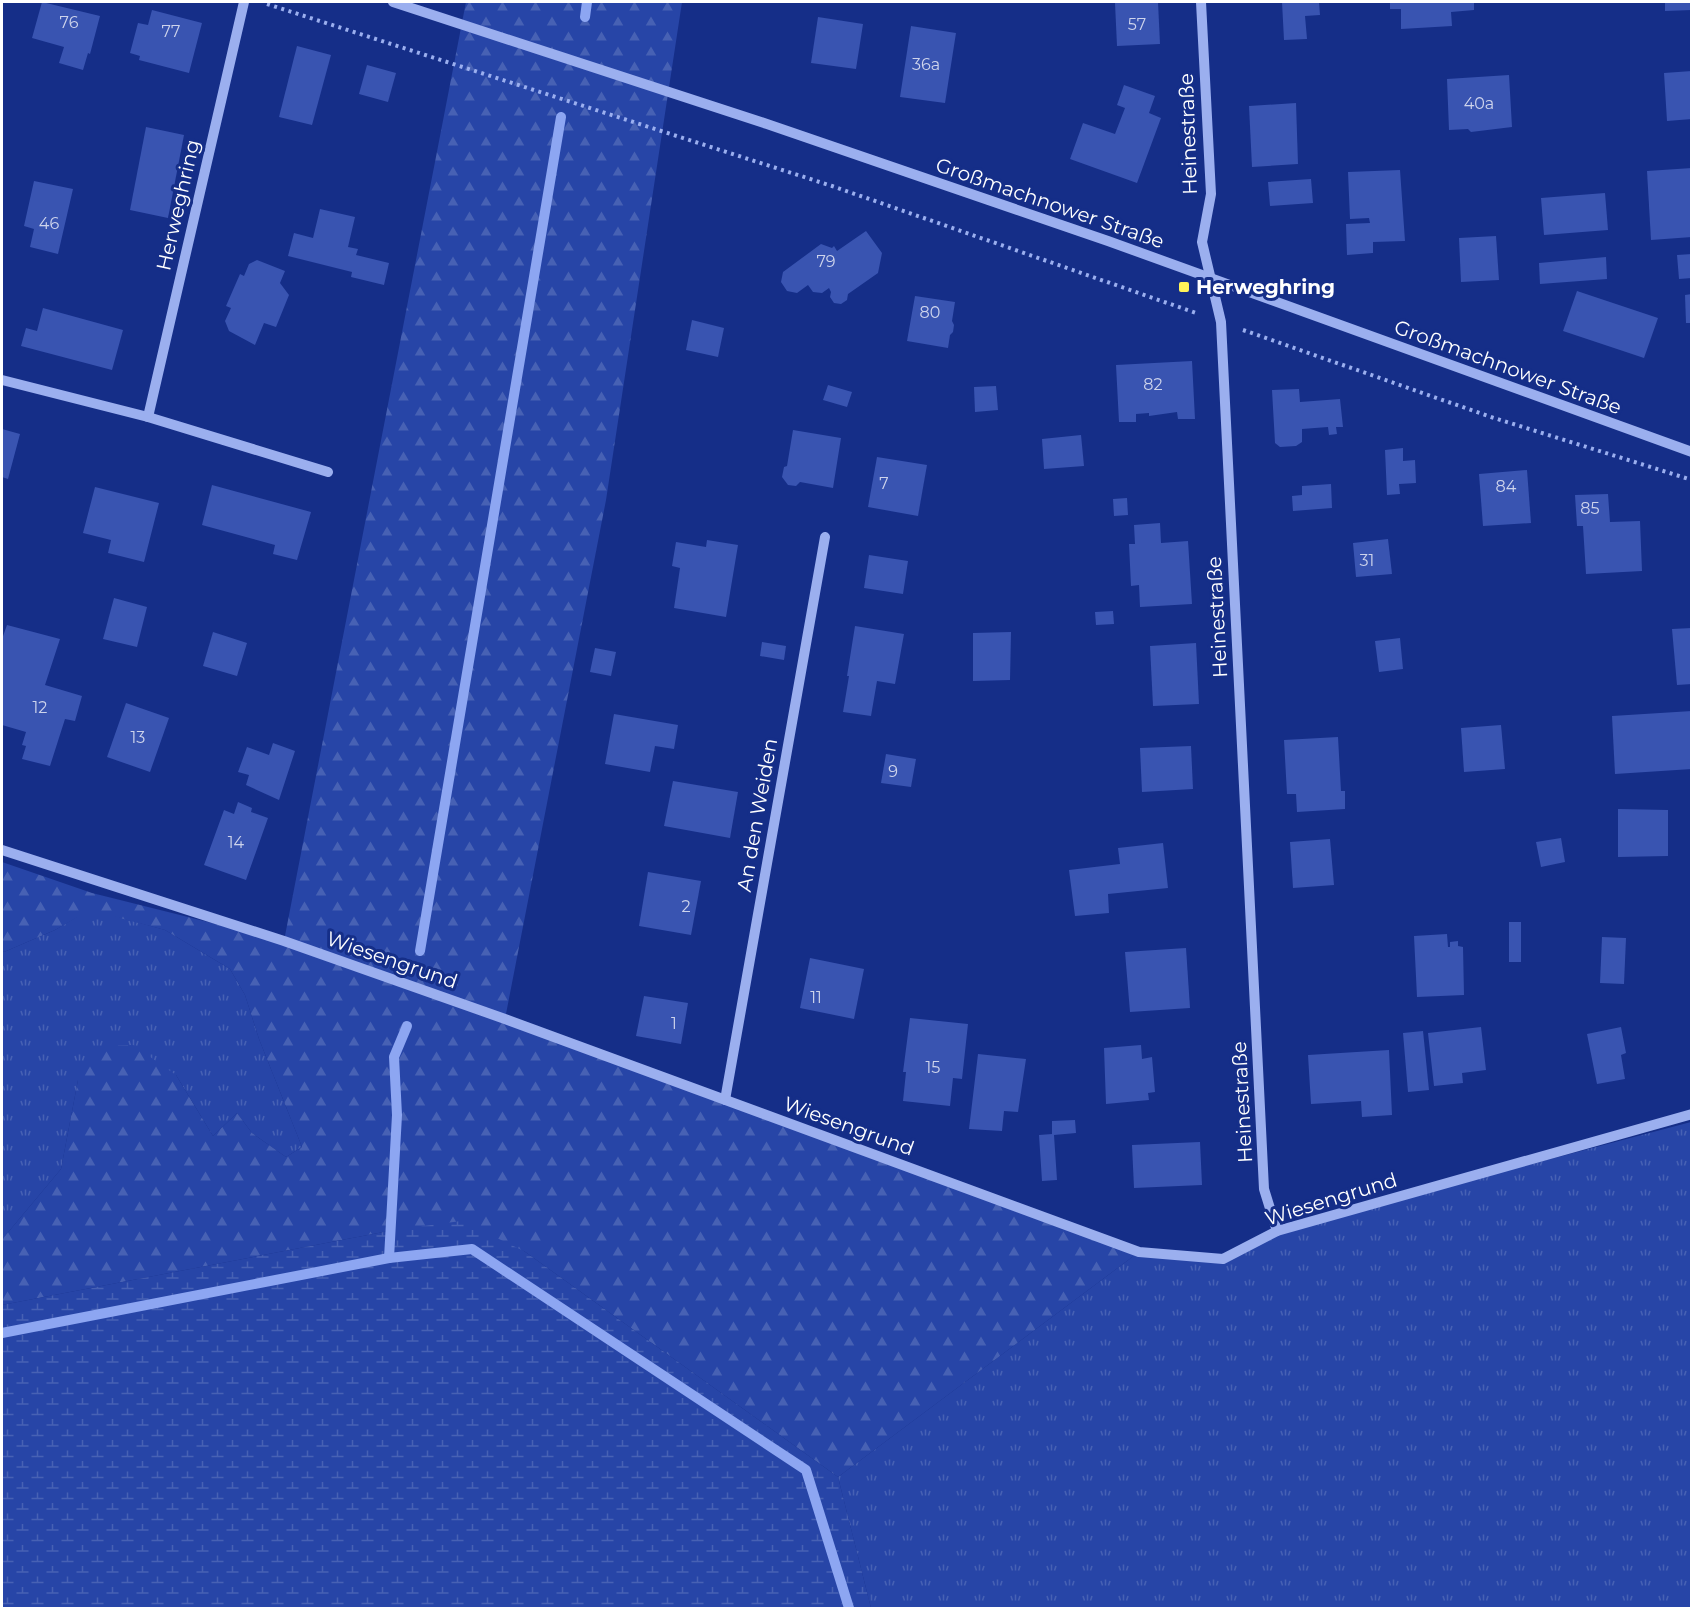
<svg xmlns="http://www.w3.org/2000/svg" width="1693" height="1610" viewBox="0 0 1693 1610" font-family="Montserrat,sans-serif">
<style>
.grass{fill:url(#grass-tufts)}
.forest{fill:url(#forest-firs)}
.wetland{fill:url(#wetland-marsh)}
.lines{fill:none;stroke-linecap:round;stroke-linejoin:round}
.stream{stroke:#8da6f2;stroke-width:10}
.building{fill:#3954b1}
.path{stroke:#9bafef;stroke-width:4;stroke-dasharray:3 4.5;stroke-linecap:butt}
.minor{stroke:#9bafef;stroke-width:10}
.poi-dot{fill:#fff359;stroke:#152e88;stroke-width:2}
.labels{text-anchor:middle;stroke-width:6;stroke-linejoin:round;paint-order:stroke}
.number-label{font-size:16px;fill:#ced4ec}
.street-label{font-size:20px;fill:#fff;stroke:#152e88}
.poi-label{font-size:20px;font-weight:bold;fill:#fff;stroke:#152e88;text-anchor:start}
</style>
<defs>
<pattern id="grass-tufts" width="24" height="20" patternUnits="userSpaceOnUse" patternTransform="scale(1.5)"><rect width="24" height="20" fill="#2745a7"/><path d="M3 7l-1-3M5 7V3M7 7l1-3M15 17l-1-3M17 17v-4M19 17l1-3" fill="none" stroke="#4761b4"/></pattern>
<pattern id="forest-firs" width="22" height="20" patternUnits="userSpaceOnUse" patternTransform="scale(1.5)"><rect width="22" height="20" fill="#2745a7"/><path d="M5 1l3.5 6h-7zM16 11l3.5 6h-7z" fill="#4761b4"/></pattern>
<pattern id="wetland-marsh" width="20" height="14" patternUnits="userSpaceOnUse" patternTransform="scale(1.5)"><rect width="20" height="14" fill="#2745a7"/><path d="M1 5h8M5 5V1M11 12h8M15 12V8" fill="none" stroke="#4761b4"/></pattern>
</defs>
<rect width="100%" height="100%" fill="#152e88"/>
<g class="grass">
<path d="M90,909L165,930L230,969L245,995L259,1039L302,1147L286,1157L252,1133L237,1113L213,1136L176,1075L78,1080L61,1169L5,1236L2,1237V951L4,952L55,930Z"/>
<path d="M1691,1122V1608H871L838,1477L1139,1252L1223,1259L1277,1231Z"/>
</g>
<path class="forest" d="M466,2H682L606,500L505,1019L1139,1252L838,1477L524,1251L394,1230L2,1305V1237L5,1236L61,1169L78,1080L104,1046L133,1045L176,1075L213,1136L237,1113L252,1133L286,1157L302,1147L259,1039L245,995L230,969L165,930L90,910L55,930L4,952L2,951V862L92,893L284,941Z"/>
<path class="wetland" d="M461,1221L524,1251L838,1477L871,1608H2V1305L394,1230Z"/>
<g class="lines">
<g class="stream">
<path d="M585,17L587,2"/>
<path d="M420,951L561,117"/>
<path d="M389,1258L397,1115L394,1057L407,1026"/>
<path d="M2,1333L389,1258L472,1249L806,1470L849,1608"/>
</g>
</g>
<g class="building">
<path d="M42,2L100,16L90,54L88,53L83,70L59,63L64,47L32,38Z"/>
<path d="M1154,2H1158L1160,44L1117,46L1115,3Z"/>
<path d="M1282,2H1319L1320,15L1305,16L1307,39L1284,40Z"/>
<path d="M1390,2H1474V10L1451,12L1452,26L1401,29V9H1390Z"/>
<path d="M1665,2H1692V10L1665,11Z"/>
<path d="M152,10L202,23L189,73L139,60L140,56L130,53L138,23L148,25Z"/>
<path d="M818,17L863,24L856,69L811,63Z"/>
<path d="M911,26L956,33L945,103L900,97Z"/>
<path d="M297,46L331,55L312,125L279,117Z"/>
<path d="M367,65L396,73L388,102L359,94Z"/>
<path d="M1692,71V119L1667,121L1664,73Z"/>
<path d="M1509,75L1512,127L1471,132L1468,129L1449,130L1447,79Z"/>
<path d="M1124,85L1155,96L1149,113L1161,118L1137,183L1070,159L1083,123L1115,134L1125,108L1117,105Z"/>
<path d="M1296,103L1298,164L1252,167L1249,106Z"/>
<path d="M146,127L184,135L168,218L130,210Z"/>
<path d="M1692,168V237L1651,240L1647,171Z"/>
<path d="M1400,170L1405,241L1373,242V253L1347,255L1346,224L1370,223L1369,218L1350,219L1348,172Z"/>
<path d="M1311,179L1313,203L1270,206L1268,182Z"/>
<path d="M34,181L73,189L58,254L30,247L34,229L24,226Z"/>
<path d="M1605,193L1608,230L1544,235L1541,198Z"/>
<path d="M320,209L355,217L348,247L358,249L356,255L389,263L384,285L351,277L352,272L288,256L294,233L313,238Z"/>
<path d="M866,231L882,253L878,273L848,294L847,300L841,304L834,303L830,297L831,292L829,288L822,293L813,292L808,285L797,293L787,291L781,282L783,272L821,244L832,248L834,246L837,251Z"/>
<path d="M1496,236L1499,280L1461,282L1459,238Z"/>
<path d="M1692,254V278L1679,279L1677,255Z"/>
<path d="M1606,257L1607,279L1540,284L1539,263Z"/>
<path d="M257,260L285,271L280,283L289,295L276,327L264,323L255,345L229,331L225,321L231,308L226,306L240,274L244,276L249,264Z"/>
<path d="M1577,291L1658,318L1644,358L1563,331Z"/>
<path d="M1692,294V323H1686L1685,295Z"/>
<path d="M915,296L955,302L952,321L954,325L953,332L950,335L948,348L907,341Z"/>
<path d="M43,308L123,330L112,370L21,346L26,328L37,331Z"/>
<path d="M692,320L724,328L718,357L686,350Z"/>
<path d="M1192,361L1195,419H1178L1177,412L1149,416V413L1136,414V422H1119L1116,365Z"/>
<path d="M828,385L852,392L847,407L823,400Z"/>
<path d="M996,386L998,410L975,412L974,387Z"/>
<path d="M1299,389L1300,402L1340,399L1343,427H1336L1337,434L1329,435L1328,427L1302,429V442L1296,446L1280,447L1275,443L1272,390Z"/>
<path d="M2,429L20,434L8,479L2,477Z"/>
<path d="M793,430L841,438L833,488L800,482L796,486L788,485L782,477L784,467L787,466Z"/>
<path d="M1081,435L1084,466L1044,469L1042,439Z"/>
<path d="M1403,448V461L1415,460L1416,483L1399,484L1400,494L1387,495L1385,450Z"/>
<path d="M877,457L927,465L918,516L868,507Z"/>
<path d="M1527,470L1531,523L1483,526L1479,474Z"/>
<path d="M1331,484L1332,508L1293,511L1292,496L1302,495V486Z"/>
<path d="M212,485L311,512L297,560L273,554L275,545L202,525Z"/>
<path d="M95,487L159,503L144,562L108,553L111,540L83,533Z"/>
<path d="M1608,494L1610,522L1640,521L1642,571L1586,574L1583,526H1577L1575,495Z"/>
<path d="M1127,498L1128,515L1114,516L1113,499Z"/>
<path d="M1160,523L1161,543L1188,541L1192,604L1140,607L1139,585L1131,586L1129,544H1135L1134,525Z"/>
<path d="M1388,539L1392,574L1356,577L1353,543Z"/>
<path d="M707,540L738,545L726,617L674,608L680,568L672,566L676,542L706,547Z"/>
<path d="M869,555L908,561L903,594L864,588Z"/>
<path d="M114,598L147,607L137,647L103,639Z"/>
<path d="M1113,611L1114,624L1096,625L1095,612Z"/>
<path d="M7,625L60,639L45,685L82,696L75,721L65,719L50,766L22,759L26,746L22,745L26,732L2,725V639Z"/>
<path d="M855,626L904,634L895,684L877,681L871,716L843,712L849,676H847Z"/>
<path d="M1692,628V684L1677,685L1672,629Z"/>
<path d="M213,632L247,643L237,676L203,666Z"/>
<path d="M1011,632L1010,680L973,681V633Z"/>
<path d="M1400,638L1403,669L1379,672L1375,641Z"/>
<path d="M762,642L786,646L784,660L760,656Z"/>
<path d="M1196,643L1199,704L1153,706L1150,646Z"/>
<path d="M595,648L616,652L611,676L590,672Z"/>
<path d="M126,703L169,718L150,772L107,757Z"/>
<path d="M1692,711V769L1615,774L1612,716Z"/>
<path d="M614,714L678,725L674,749L655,746L650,772L605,764Z"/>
<path d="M1501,725L1505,769L1464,772L1461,728Z"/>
<path d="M1338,737L1341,791H1345V809L1297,812L1296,794H1287L1284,740Z"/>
<path d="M273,743L295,751L279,800L246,785L249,775L238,772L247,747L269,755Z"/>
<path d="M1191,746L1193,789L1142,792L1140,748Z"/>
<path d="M886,754L916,759L911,787L881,783Z"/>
<path d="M673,781L738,792L730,838L664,826Z"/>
<path d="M238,802L252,808L251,812L268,818L246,880L204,865L224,810L234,814Z"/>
<path d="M1618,809L1668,810V856L1618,857Z"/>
<path d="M1561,838L1565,862L1541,867L1536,842Z"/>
<path d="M1330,839L1334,885L1293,888L1290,842Z"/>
<path d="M1163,843L1168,888L1108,894L1109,913L1075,916L1069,870L1120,864L1118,848Z"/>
<path d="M648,872L701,881L691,935L639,926Z"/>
<rect x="1509" y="922" width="12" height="40"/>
<path d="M1447,934L1448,947H1450V942L1458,941V946L1463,947L1464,995L1417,997L1414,936Z"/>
<path d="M1602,937L1626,938L1624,984L1600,983Z"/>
<path d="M1186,948L1190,1008L1130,1012L1125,952Z"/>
<path d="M810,958L864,969L854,1019L800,1008Z"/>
<path d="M644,996L688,1003L681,1044L636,1036Z"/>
<path d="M910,1018L968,1024L962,1079L953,1078L950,1106L903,1101L906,1072H903Z"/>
<path d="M1481,1027L1486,1070L1462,1073L1463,1083L1434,1086L1428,1033Z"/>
<path d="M1621,1027L1626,1053L1621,1055L1625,1079L1597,1084L1587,1034Z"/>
<path d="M1423,1031L1429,1090L1408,1092L1403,1033Z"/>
<path d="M1141,1045L1142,1059L1152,1057L1155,1092L1148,1093L1149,1100L1106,1104L1104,1048Z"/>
<path d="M1389,1050L1392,1115L1362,1117L1361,1101L1311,1104L1308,1055Z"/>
<path d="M978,1054L1026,1059L1018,1112L1004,1111L1002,1131L969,1129Z"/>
<path d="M1075,1120L1076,1133L1054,1135L1057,1180L1042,1181L1039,1135L1052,1134V1121Z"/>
<path d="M1200,1142L1202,1185L1134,1188L1132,1145Z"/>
</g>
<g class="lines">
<g class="path">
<path d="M267,4L832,186L1196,313"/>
<path d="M1243,330L1491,417L1692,480"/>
</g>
<g class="minor">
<path d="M393,2L767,124L1108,241L1692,452"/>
<path d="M1201,2L1211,194L1202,242L1221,322L1264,1189L1277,1231"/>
<path d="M2,380L148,417L328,472"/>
<path d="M148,417L244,2"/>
<path d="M2,850L284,941L505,1019L1139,1252L1223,1259L1277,1231L1692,1114"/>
<path d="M725,1100L825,537"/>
</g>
</g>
<rect class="poi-dot" x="1178" y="281" width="12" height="12" rx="3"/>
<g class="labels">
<g class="number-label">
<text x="69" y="28">76</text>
<text x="1137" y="30">57</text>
<text x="171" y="37">77</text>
<text x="926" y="70">36a</text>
<text x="1479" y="109">40a</text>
<text x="49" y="229">46</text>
<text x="826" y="267">79</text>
<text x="930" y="318">80</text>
<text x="1153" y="390">82</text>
<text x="884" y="489">7</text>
<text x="1506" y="492">84</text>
<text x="1590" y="514">85</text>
<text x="1367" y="566">31</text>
<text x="40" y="713">12</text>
<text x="138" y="743">13</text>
<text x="893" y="777">9</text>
<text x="236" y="848">14</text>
<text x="686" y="912">2</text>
<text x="816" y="1003">11</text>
<text x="674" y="1029">1</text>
<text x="933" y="1073">15</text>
</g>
<g class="street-label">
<text transform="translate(1188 134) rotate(-92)" y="7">Heinestraße</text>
<text transform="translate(1050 203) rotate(19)" y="7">Großmachnower Straße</text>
<text transform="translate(178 205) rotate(-77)" y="7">Herweghring</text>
<text transform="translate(1508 367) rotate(20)" y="7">Großmachnower Straße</text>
<text transform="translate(1217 617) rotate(-93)" y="7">Heinestraße</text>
<text transform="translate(757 815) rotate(-80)" y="7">An den Weiden</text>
<text transform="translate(392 960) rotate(19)" y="7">Wiesengrund</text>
<text transform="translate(1242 1102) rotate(-93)" y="7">Heinestraße</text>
<text transform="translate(849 1126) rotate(20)" y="7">Wiesengrund</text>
<text transform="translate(1331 1199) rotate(-17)" y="7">Wiesengrund</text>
</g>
<g class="poi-label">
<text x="1196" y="294">Herweghring</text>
</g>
</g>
<rect width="1693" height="1610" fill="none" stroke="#ffffff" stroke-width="6"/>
</svg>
